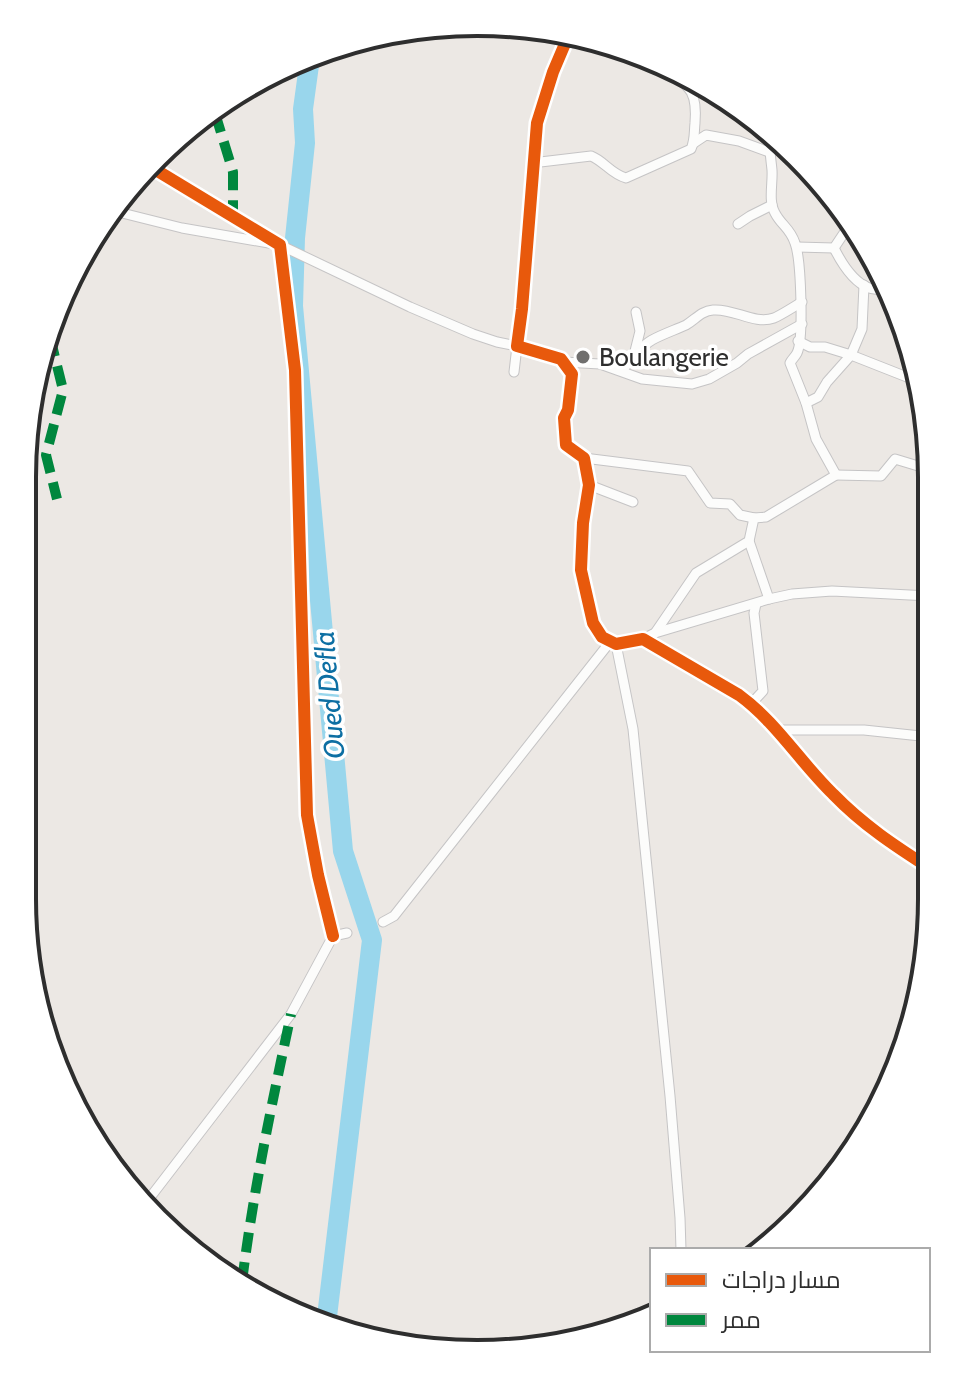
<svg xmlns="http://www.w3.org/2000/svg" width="954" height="1376" viewBox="0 0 954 1376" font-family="Cabin,Cairo,sans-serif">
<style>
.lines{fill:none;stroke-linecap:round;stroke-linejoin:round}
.river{stroke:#99d6ec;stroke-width:20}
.minor-casing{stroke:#c5c4c5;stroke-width:11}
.minor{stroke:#fcfcfb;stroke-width:9}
.quiet{stroke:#00873e;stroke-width:10;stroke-dasharray:20 10;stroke-linecap:butt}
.cycleway-casing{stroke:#fff;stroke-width:17}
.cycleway{stroke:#e8590c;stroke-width:12}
.poi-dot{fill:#706f6e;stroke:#fff;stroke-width:3}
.labels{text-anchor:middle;stroke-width:7;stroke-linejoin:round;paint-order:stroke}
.poi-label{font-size:26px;fill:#2e2e2e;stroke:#fff;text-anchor:start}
.water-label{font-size:28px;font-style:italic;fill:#0d6fa3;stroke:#fff}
.rim{fill:none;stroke:#2e2e2e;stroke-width:4}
</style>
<rect width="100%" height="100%" fill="#ece8e4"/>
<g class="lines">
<path class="river" d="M310,58L303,109L305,143L295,238L293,306L343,851L372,940L326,1325"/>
<g class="minor-casing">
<g id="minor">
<path d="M567,39L553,72L537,123L522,309L517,346L561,359L572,374L568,410L564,418L566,445L584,458L589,485L583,523L581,570L593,623L602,637L616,644L643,639L739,695C776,722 800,762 833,794C863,825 895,846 931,869"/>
<path d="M694,143L706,135L739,141L769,152"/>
<path d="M532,163L591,156C604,161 611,174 626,178L691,149C695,140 694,132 695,123C698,85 685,86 660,64"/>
<path d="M151,167L280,245L295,370L307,815L318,875L333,936"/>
<path d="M114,211L182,228L280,245L410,307L473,334L497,342L517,346L514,372"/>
<path d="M738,224L750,216L772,205"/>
<path d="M797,247L834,248L850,224"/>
<path d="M834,248C841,262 853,282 869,288C876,290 883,290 890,291"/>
<path d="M798,341L810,347H825L851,355L862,329L864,285"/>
<path d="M634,355L640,331L636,312"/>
<path d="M564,362L600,364L642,379L692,384L709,379L737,363L748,354L802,324"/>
<path d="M622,371C630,360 640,347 652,340C663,334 675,330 686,325C696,319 701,311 713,310C734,308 754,325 774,318C783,314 793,307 802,302"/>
<path d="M806,403L818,397L827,382L851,355L917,381"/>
<path d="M584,458L688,471L710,503L730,504L740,515L754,518"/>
<path d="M836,475L881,476L895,459L928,469"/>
<path d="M589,485L633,502"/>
<path d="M749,541L769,599"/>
<path d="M655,633L769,599L792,594L832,591L929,596"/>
<path d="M643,639L655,633L696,573L749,541L754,518L766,517L836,475L816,439L806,403L790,363C792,359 795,357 797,353C804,339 801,259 795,243C790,228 781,225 775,213C768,201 773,183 772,170C771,159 769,150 770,139"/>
<path d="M616,644L633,729L670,1096L680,1218L681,1250"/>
<path d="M751,704L763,691L754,613L756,604"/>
<path d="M777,730H864L930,737"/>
<path d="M383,922L394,916L610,642"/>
<path d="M145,1204L291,1014L333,936L347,933"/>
</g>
</g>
<use href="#minor" class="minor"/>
<g class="quiet">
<path d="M215,113L233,172V217"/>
<path d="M50,337L63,390L46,455L57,499"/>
<path d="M242,1282C253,1192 272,1103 291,1014"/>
</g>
<g class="cycleway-casing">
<g id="cycleway">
<path d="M567,39L553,72L537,123L522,309L517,346L561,359L572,374L568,410L564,418L566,445L584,458L589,485L583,523L581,570L593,623L602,637L616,644L643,639L739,695C776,722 800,762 833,794C863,825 895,846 931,869"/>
<path d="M151,167L280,245L295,370L307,815L318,875L333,936"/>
</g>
</g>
<use href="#cycleway" class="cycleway"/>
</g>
<circle class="poi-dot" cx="583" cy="357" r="8"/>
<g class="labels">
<g class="poi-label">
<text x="599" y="366">Boulangerie</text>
</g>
<g class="water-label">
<text transform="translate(329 695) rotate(-95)" y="10">Oued Defla</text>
</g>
</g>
<path d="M0 0H954V1376H0ZM477 36H477A441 441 0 0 1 918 477V899A441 441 0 0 1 477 1340H477A441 441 0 0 1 36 899V477A441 441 0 0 1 477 36Z" fill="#fff" fill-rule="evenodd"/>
<path class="rim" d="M477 36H477A441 441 0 0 1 918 477V899A441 441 0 0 1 477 1340H477A441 441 0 0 1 36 899V477A441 441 0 0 1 477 36Z"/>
<rect x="650" y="1248" width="280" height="104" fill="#ffffff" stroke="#ababab" stroke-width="2"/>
<rect x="666" y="1274" width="40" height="12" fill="#e8590c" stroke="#ababab" stroke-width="2"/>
<text x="722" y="1288" font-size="24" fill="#2e2e2e">مسار دراجات</text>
<rect x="666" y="1314" width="40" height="12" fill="#00873e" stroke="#ababab" stroke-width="2"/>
<text x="722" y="1328" font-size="24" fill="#2e2e2e">ممر</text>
</svg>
